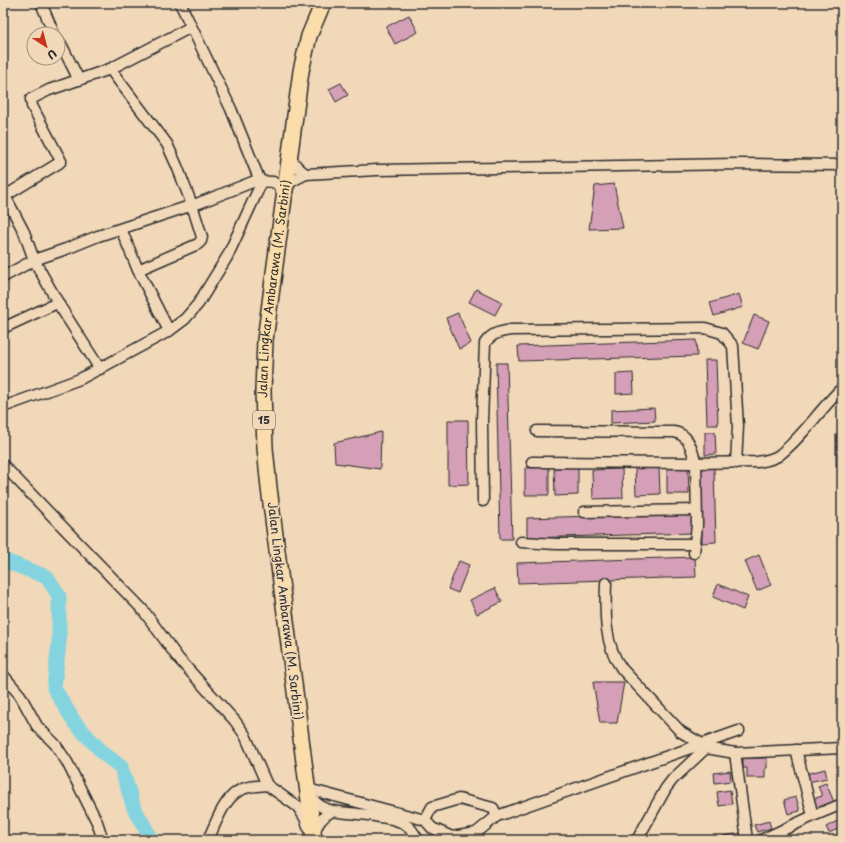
<svg xmlns="http://www.w3.org/2000/svg" width="845" height="843" viewBox="0 0 845 843" font-family="'Playpen Sans',sans-serif">
<style>
.lines{fill:none;stroke-linecap:round;stroke-linejoin:round}
.river{stroke:#84d4df;stroke-width:15}
.building{fill:#d49fb7;stroke:#2b2b2b}
.minor-casing{stroke:#2b2b2b;stroke-width:13}
.highway-casing{stroke:#2b2b2b;stroke-width:18}
.minor{stroke:#f1d8b9;stroke-width:10}
.highway{stroke:#faddab;stroke-width:15}
.labels{text-anchor:middle;stroke-width:3;stroke-linejoin:round;paint-order:stroke}
.shield{fill:#f1d8b9;stroke:#665f56;stroke-width:1}
.shield-label{font-size:11px;font-weight:bold;fill:#2b2b2b}
.street-label{font-size:12px;fill:#2b2b2b;stroke:#f1d8b9}
</style>
<rect width="100%" height="100%" fill="#f1d8b9"/>
<filter id="ink" filterUnits="userSpaceOnUse"><feTurbulence type="fractalNoise" baseFrequency=".025" numOctaves="2"/><feDisplacementMap in="SourceGraphic" scale="8" xChannelSelector="R" yChannelSelector="G"/><feConvolveMatrix kernelMatrix="1 2 1 2 8 2 1 2 1" color-interpolation-filters="sRGB"/></filter>
<g filter="url(#ink)">
<g class="lines">
<path class="river" d="M3,560L47,577L59,596V643L54,688L75,723L103,753L121,767L134,808L152,840"/>
</g>
<g class="building">
<path d="M409,15L418,32L395,44L386,27Z"/>
<path d="M341,83L348,95L336,102L329,89Z"/>
<path d="M614,184L623,228L589,229L595,186Z"/>
<path d="M476,289L502,302L495,315L469,302Z"/>
<path d="M739,294L743,307L714,316L710,303Z"/>
<path d="M458,313L471,343L459,349L446,318Z"/>
<path d="M754,315L769,321L758,349L743,343Z"/>
<path d="M696,340L697,356L519,361L518,346Z"/>
<path d="M705,360H716L718,425H707Z"/>
<path d="M496,363H507L512,539H500Z"/>
<path d="M633,373L634,393L616,394V374Z"/>
<path d="M654,408L655,421L611,423V410Z"/>
<path d="M448,420H468L469,484L448,485Z"/>
<path d="M381,432L380,469L335,463L334,443Z"/>
<path d="M705,432H715L716,454L705,455Z"/>
<path d="M836,434L842,435V465L836,466Z"/>
<path d="M549,467V495H525V468Z"/>
<path d="M578,467V495L555,496L554,468Z"/>
<path d="M635,467H659L660,494L636,495Z"/>
<path d="M688,467L689,494H667V468Z"/>
<path d="M714,467L716,542L702,543L700,468Z"/>
<path d="M622,469L623,498L593,499L592,470Z"/>
<path d="M692,513L693,533L527,538V518Z"/>
<path d="M759,555L771,585L757,591L745,561Z"/>
<path d="M695,557L696,577L518,583L517,563Z"/>
<path d="M459,561L469,565L458,593L448,589Z"/>
<path d="M718,584L748,597L743,610L713,597Z"/>
<path d="M495,588L502,602L477,614L470,600Z"/>
<path d="M593,682H624L617,723H600Z"/>
<path d="M743,758H767V768H765V778H747V768H743Z"/>
<path d="M825,769L827,778L808,782L806,774Z"/>
<path d="M730,771L731,781L715,783L714,773Z"/>
<path d="M826,783L834,802L816,808L813,799L822,796L818,786Z"/>
<path d="M730,790L732,804L719,806L717,792Z"/>
<path d="M796,797L800,811L788,814L784,800Z"/>
<path d="M841,819L842,827L829,833L826,827Z"/>
<path d="M769,821L771,828L757,832L754,825Z"/>
<path d="M742,833L743,840H724L723,836Z"/>
</g>
<g class="lines">
<g class="minor-casing">
<g id="minor">
<path d="M41,3L54,34"/>
<path d="M58,41L61,44L79,80"/>
<path d="M110,69L167,144L177,166L192,205L202,237L201,241L198,244L138,270"/>
<path d="M306,174L377,170L737,164L842,165"/>
<path d="M285,190L292,181L306,174C298,169 294,164 289,156"/>
<path d="M3,192L24,232L34,260L61,308L100,369"/>
<path d="M5,196L59,163L61,161L32,106L31,99L49,90L110,69L191,27"/>
<path d="M121,229L138,270L169,331"/>
<path d="M3,277L34,260L66,249L98,236L199,203L255,181L273,182L278,185L284,196"/>
<path d="M3,328L57,303"/>
<path d="M3,407L80,379L169,331L185,319L198,304L227,257L259,188L260,181L231,109L180,3"/>
<path d="M532,462L696,463C691,449 690,435 674,432L537,431"/>
<path d="M3,465L143,610L178,658L235,721L245,735L267,785L298,807L305,818L308,827"/>
<path d="M483,501L482,421L485,343C492,333 499,332 511,330L705,328L722,333L733,346L738,426L736,463"/>
<path d="M584,512L696,510"/>
<path d="M521,542L557,544H695"/>
<path d="M694,553L697,525L696,463L757,462C764,461 771,460 778,456C801,439 821,408 842,388"/>
<path d="M606,583C605,613 604,645 622,669L681,732L702,744"/>
<path d="M3,675L20,695L37,726L55,744L67,762L97,822L103,840"/>
<path d="M796,750L813,816"/>
<path d="M735,753L747,840"/>
<path d="M308,789L425,820"/>
<path d="M309,793C319,813 339,812 358,814C367,814 377,817 386,818C394,819 403,822 409,827C413,831 415,835 418,840"/>
<path d="M497,816L493,808L459,799L432,807L425,820L432,828L452,837L476,833L497,816L739,731"/>
<path d="M314,834C317,823 322,817 332,811"/>
<path d="M208,840C215,825 223,801 237,792C245,786 258,786 267,785"/>
<path d="M637,840L666,788L673,779L706,748L735,753L842,748"/>
<path d="M761,840L813,816L842,804"/>
</g>
</g>
<g class="highway-casing">
<g id="highway">
<path id="s1" d="M314,840L269,488L265,448L263,391L265,340L301,71L309,36L323,3"/>
</g>
</g>
<use href="#minor" class="minor"/>
<use href="#highway" class="highway"/>
</g>
</g>
<g class="labels">
<rect class="shield" x="253" y="411" width="22" height="18" rx="3"/>
<g class="shield-label">
<text x="264" y="424">15</text>
</g>
<g class="street-label">
<text dy="4" stroke="none"><textPath href="#s1" startOffset="555">Jalan Lingkar Ambarawa (M. Sarbini)</textPath></text>
<text transform="translate(285 611) rotate(83)" y="4">Jalan Lingkar Ambarawa (M. Sarbini)</text>
</g>
</g>
<rect width="845" height="843" fill="none" stroke="#f1d8b9" stroke-width="16"/>
<rect x="8" y="8" width="829" height="827" fill="none" stroke="#2b2b2b" stroke-width="1.5" filter="url(#ink)"/>
<g transform="translate(46 46) rotate(144)"><circle r="19" fill="#f1d8b9" stroke="#a29380"/>
<path d="M0-3L7 15L0 10L-7 15Z" fill="#c8321e"/>
<text y="-6" font-size="11" font-weight="bold" text-anchor="middle" fill="#2b2b2b">U</text>
</g>
</svg>
